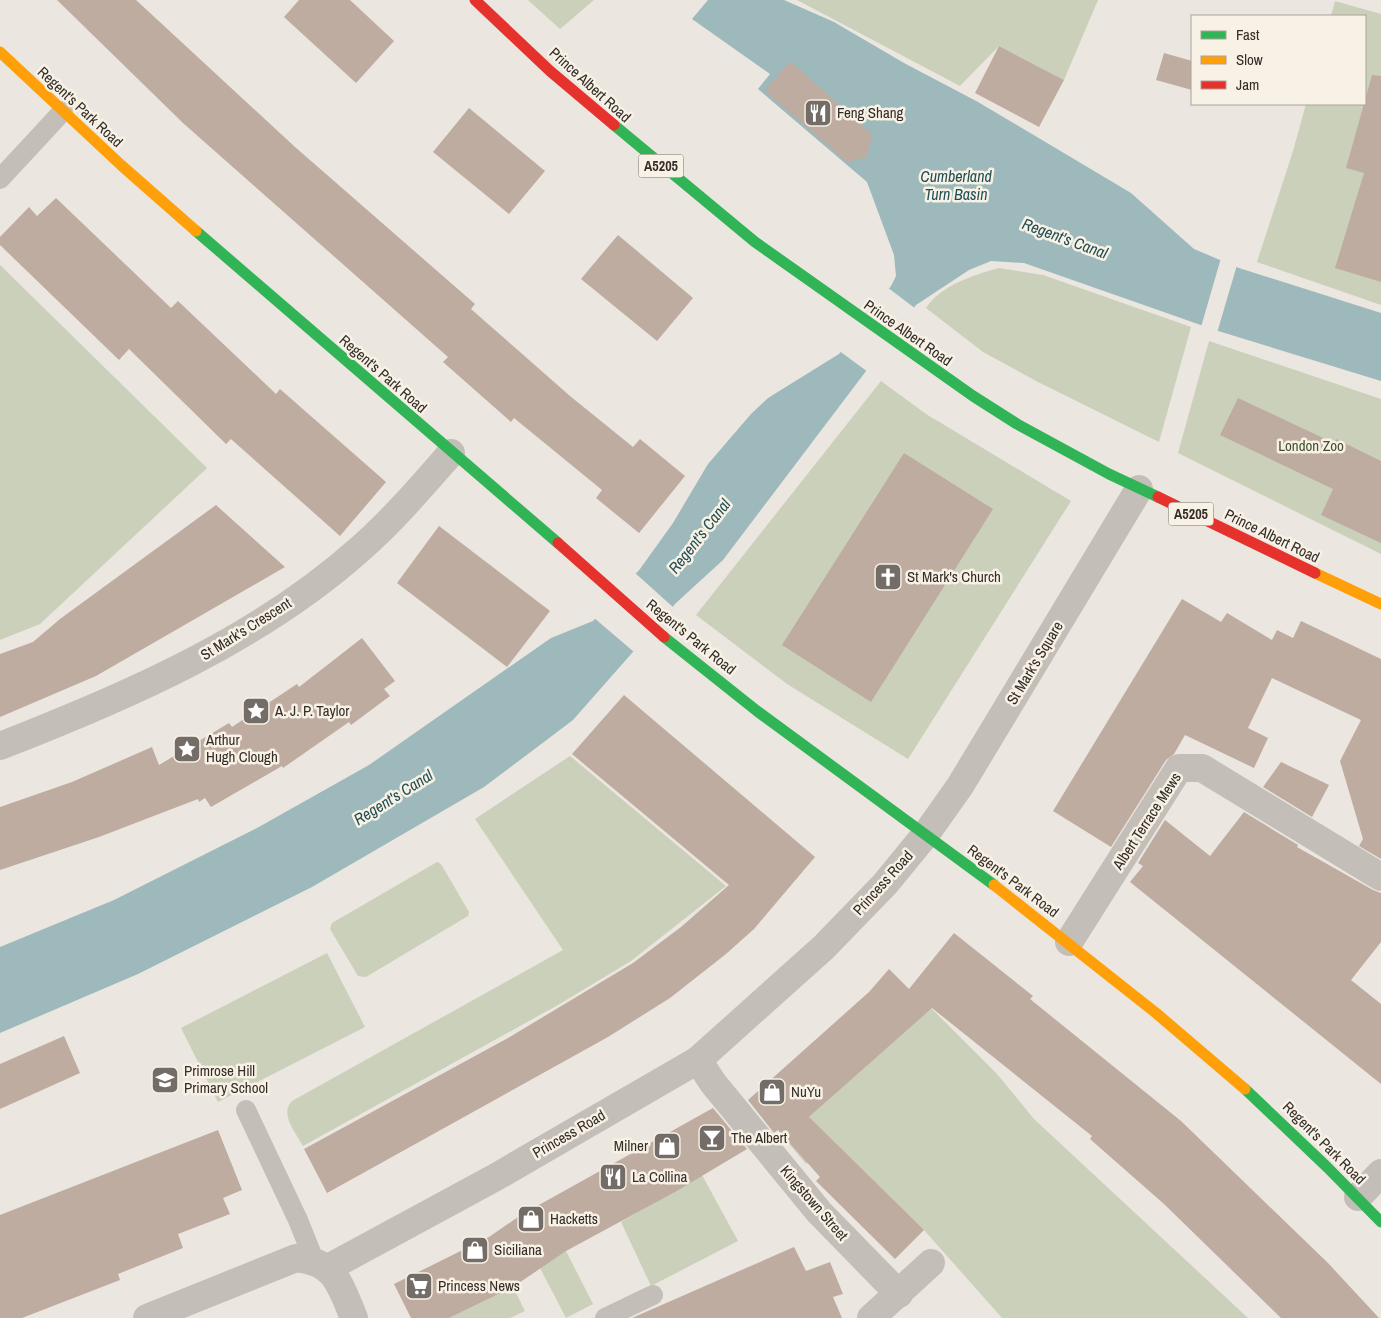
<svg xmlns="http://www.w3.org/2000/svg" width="1381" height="1318" viewBox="0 0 1381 1318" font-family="'Archivo Narrow',sans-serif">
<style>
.green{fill:#cbd0ba}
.water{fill:#9db9bb}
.pier{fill:#ebe6df}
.building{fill:#beaca1}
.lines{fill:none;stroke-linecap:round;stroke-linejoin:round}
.lane{stroke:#c4beb8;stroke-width:20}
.street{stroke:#c4beb8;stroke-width:28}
.fast{stroke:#30b455;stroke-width:11}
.slow{stroke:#ff9f0a;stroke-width:11}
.jam{stroke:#e5322d;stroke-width:11}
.labels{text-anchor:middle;stroke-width:5;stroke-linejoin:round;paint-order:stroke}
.shield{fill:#f8f1e6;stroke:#6f6760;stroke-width:1}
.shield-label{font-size:14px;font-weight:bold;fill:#342c27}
.street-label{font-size:15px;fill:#342c27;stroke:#f8f1e6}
.poi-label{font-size:15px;fill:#342c27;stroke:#f8f1e6;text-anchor:start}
.park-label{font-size:15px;fill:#41512c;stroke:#f8f1e6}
.water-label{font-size:16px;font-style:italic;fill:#1f4d53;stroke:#f8f1e6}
</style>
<rect width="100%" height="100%" fill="#ebe6df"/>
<g class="green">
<path d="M528,0H594L560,29Z"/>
<path d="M797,0H1098L1064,80L999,46L960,86Z"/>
<path d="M1335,1L1381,14V305L1257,262L1293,151L1306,104H1365V16H1331Z"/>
<path d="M0,265L207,468L40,624L0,640Z"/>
<path d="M999,268L1043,275L1191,327L1159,442L1038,382L983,352L926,308C941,285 974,275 999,268Z"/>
<path d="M1209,341L1381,399V554L1178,453Z"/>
<path d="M881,381L926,414L1071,501L908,759L787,684L696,615Z"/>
<path d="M570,756L726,886L631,961L558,1005L303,1146C296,1133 279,1114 292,1101L563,950L475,819Z"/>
<path d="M437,862L441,864L469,912L468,916L366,977L358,976L330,929L332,923Z"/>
<path d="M327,953L365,1027L218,1102L181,1028Z"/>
<path d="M930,1007L997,1074L1034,1119L1248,1318H1002L924,1230L829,1145L806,1164L785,1139Z"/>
<path d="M702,1175L738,1241L651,1286L621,1222Z"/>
<path d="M566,1251L593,1304L566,1318L540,1268Z"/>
<path d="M513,1287L525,1311L510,1318H449Z"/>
</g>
<path class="water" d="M708,0H784L834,22L904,63L978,102L1131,193L1194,249L1239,268L1381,313V381L1215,330L1024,263L991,261L969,270L916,305L723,560L676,603L573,720L532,751L484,787L312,887L138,974L0,1033V947L114,900L257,828L369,765L551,638L593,621L640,569L673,523L708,464L751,414L768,398L839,354L891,286L896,276L894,255L867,182L758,89L770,74L692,19Z"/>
<g class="pier">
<path d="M1221,258L1237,265L1217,333L1201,327Z"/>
<path d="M887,287L916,309L868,372L838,350Z"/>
<path d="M634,572L674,608L634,652L593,617Z"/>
</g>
<g class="building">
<path d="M57,0H136L295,147L475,304L471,309L570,396L633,447L640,439L685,476L639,533L596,498L602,490L514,418L511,422L443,362L448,357L183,123Z"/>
<path d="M299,0H350L394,41L356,83L284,17Z"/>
<path d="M999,46L1064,80L1039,127L975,93Z"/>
<path d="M1164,53L1192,61V90L1156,80Z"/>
<path d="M790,61L872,134L867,157L847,162L765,91Z"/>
<path d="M1372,75L1381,76V282L1335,268L1364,173L1346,168Z"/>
<path d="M469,108L545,171L509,214L433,152Z"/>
<path d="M56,198L171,308L178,301L276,394L280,389L386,482L340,536L231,439L226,444L129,349L119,360L0,245V237L29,207L37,216Z"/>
<path d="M618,235L693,298L657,341L581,279Z"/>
<path d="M1238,398L1334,443L1336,439L1381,461V543L1321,515L1333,489L1220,435Z"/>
<path d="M904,453L993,509L871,702L782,645Z"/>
<path d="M216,505L285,567L96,676L0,717V654L33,642L60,619Z"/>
<path d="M439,526L550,611L507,667L397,583Z"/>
<path d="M1182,599L1221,622L1227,613L1272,640L1277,630L1293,638L1301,621L1381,659V859L1359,846L1363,839L1340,761L1361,720L1272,678L1248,728L1268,738L1254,768L1185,735L1174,754L1166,760L1111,847L1053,811Z"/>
<path d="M362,638L395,681L384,689L390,696L351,725L349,722L283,768L282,766L211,807L205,798L199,802L198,799L99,837L0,870V807L72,782L152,747L159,765L229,723L232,727L297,684L299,687Z"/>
<path d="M624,695L815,857L754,929L726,954L670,998L608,1037L327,1193L304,1149L508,1038L633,963L681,927L729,885L572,754Z"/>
<path d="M1281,762L1329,785L1312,817L1263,787Z"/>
<path d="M1244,812L1298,845L1297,847L1373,890L1381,893V942L1351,980L1381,1004V1084L1130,882L1143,866L1138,863L1165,820L1210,856Z"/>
<path d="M954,933L1033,996L1030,999L1181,1121L1328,1263L1379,1318H1281L1164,1204L1090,1139L1092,1136L932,1008L809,1117L924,1230L895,1259L816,1181L820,1177L778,1130L774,1133L748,1100L869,992L889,969L909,989Z"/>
<path d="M64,1036L80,1073L0,1109V1064Z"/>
<path d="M713,1108L747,1149L675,1192L566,1251L513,1287L449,1318H411L394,1284L489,1237L521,1215Z"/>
<path d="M218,1130L242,1190L223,1198L230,1214L178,1234L183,1248L118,1274L120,1280L22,1318H0V1215Z"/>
<path d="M794,1247L806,1271L830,1262L843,1294L833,1297L842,1318H632Z"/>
</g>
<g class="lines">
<g class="lane">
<path d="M0,179L63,111"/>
<path d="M246,1110L298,1220L314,1260"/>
<path d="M605,1318L653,1295"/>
</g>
<g class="street">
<path d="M0,746C126,697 258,640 360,549C393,520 422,486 451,453"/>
<path d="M1069,942L1179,768H1202L1381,877"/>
<path d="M698,1060L713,1083L819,1212L899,1294"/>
<path d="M1358,1197L1381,1173"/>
<path d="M328,1268L496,1177L698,1060L824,947L885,884L926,834L960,786L1139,489"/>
<path d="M147,1318L296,1258C336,1262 340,1285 354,1318"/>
<path d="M871,1318L931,1263"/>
</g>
<g class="fast">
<path d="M614,125L755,242L973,396L1017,424L1109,474L1158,497"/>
<path d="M196,231L558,543"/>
<path d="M664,637L757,711L994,885"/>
<path d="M1245,1089L1327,1167L1381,1222"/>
</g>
<g class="slow">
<path d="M0,52L121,165L196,231"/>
<path d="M1315,573L1381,604"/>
<path d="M994,885L1156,1013L1245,1089"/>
</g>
<g class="jam">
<path d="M475,0L550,71L614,125"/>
<path d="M1158,497L1315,573"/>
<path d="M558,543L664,637"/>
</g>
</g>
<defs>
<g id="restaurant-square" transform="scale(1.4375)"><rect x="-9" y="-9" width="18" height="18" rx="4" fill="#746d67" stroke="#f8f1e6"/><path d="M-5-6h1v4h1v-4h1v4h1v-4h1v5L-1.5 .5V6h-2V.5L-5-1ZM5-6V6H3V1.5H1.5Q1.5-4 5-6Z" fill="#fff"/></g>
<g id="church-square" transform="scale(1.4375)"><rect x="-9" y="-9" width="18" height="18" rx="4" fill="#746d67" stroke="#f8f1e6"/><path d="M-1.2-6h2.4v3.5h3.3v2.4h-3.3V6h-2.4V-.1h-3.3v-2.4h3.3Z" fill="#fff"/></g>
<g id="sight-square" transform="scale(1.4375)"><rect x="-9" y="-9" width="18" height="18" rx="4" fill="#746d67" stroke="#f8f1e6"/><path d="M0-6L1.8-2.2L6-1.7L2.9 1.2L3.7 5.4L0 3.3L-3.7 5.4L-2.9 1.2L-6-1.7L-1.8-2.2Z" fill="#fff"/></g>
<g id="school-square" transform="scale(1.4375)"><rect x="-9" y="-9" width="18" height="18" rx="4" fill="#746d67" stroke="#f8f1e6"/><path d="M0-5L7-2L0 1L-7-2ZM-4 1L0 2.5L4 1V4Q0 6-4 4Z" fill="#fff"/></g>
<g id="shop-square" transform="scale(1.4375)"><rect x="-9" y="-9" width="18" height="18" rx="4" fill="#746d67" stroke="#f8f1e6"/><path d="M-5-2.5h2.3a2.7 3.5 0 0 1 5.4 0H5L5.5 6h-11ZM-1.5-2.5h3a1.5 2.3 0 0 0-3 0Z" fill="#fff"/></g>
<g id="bar-square" transform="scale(1.4375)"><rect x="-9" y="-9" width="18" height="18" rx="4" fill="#746d67" stroke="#f8f1e6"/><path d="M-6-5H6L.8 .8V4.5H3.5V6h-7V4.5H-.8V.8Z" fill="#fff"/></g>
<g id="supermarket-square" transform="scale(1.4375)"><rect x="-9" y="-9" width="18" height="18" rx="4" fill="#746d67" stroke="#f8f1e6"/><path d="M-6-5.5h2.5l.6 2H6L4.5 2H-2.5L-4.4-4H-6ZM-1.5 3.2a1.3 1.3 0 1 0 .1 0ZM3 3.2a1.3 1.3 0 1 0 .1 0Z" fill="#fff"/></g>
</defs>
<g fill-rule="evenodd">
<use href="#restaurant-square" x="818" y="113"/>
<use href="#church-square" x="888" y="577"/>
<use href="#sight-square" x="256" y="711"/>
<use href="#sight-square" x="187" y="749"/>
<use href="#school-square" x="165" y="1080"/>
<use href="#shop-square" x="772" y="1092"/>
<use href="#bar-square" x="712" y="1138"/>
<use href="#shop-square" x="667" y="1146"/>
<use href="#restaurant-square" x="613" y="1177"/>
<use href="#shop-square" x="531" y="1219"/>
<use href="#shop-square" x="475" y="1250"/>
<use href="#supermarket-square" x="419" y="1286"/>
</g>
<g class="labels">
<g class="shield">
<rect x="638.5" y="154.5" width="45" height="23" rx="4"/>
<rect x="1168.5" y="502.5" width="45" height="23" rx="4"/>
</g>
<g class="shield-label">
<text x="661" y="171">A5205</text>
<text x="1191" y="519">A5205</text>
</g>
<g class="street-label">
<text transform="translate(590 85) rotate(42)" y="5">Prince Albert Road</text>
<text transform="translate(80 107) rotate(43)" y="5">Regent's Park Road</text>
<text transform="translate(908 333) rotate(35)" y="5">Prince Albert Road</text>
<text transform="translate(383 374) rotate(41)" y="5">Regent's Park Road</text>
<text transform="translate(1272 536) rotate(26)" y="5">Prince Albert Road</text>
<text transform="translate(246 629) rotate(-32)" y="5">St Mark's Crescent</text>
<text transform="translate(691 637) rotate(39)" y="5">Regent's Park Road</text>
<text transform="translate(1035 663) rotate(-59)" y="5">St Mark's Square</text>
<text transform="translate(1147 821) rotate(-57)" y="5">Albert Terrace Mews</text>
<text transform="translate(1013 881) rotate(37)" y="5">Regent's Park Road</text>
<text transform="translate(883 883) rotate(-48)" y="5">Princess Road</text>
<text transform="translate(569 1134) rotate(-30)" y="5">Princess Road</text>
<text transform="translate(1324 1143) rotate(45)" y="5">Regent's Park Road</text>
<text transform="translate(814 1203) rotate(49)" y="5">Kingstown Street</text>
</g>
<g class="poi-label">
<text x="837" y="118">Feng Shang</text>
<text x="907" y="582">St Mark's Church</text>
<text x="275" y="716">A. J. P. Taylor</text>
<text x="206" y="745">Arthur<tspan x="206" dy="17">Hugh Clough</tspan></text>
<text x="184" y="1076">Primrose Hill<tspan x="184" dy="17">Primary School</tspan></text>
<text x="791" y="1097">NuYu</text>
<text x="731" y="1143">The Albert</text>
<text x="648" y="1151" text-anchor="end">Milner</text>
<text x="632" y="1182">La Collina</text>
<text x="550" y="1224">Hacketts</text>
<text x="494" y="1255">Siciliana</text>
<text x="438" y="1291">Princess News</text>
</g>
<g class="park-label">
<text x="1311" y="451">London Zoo</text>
</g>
<g class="water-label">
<text x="956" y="182">Cumberland<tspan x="956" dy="18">Turn Basin</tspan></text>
<text transform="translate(1065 238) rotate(20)" y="6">Regent's Canal</text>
<text transform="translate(699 536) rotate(-52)" y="6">Regent's Canal</text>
<text transform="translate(393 797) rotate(-32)" y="6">Regent's Canal</text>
</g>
</g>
<rect x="1191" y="15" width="175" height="90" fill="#f8f1e6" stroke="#aaa29a"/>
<rect x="1201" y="31" width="25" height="8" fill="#30b455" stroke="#aaa29a"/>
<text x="1236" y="40" font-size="15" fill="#342c27">Fast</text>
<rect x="1201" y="56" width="25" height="8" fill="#ff9f0a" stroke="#aaa29a"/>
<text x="1236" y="65" font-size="15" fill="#342c27">Slow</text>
<rect x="1201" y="81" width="25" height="8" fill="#e5322d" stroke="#aaa29a"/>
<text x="1236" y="90" font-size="15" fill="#342c27">Jam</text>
</svg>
